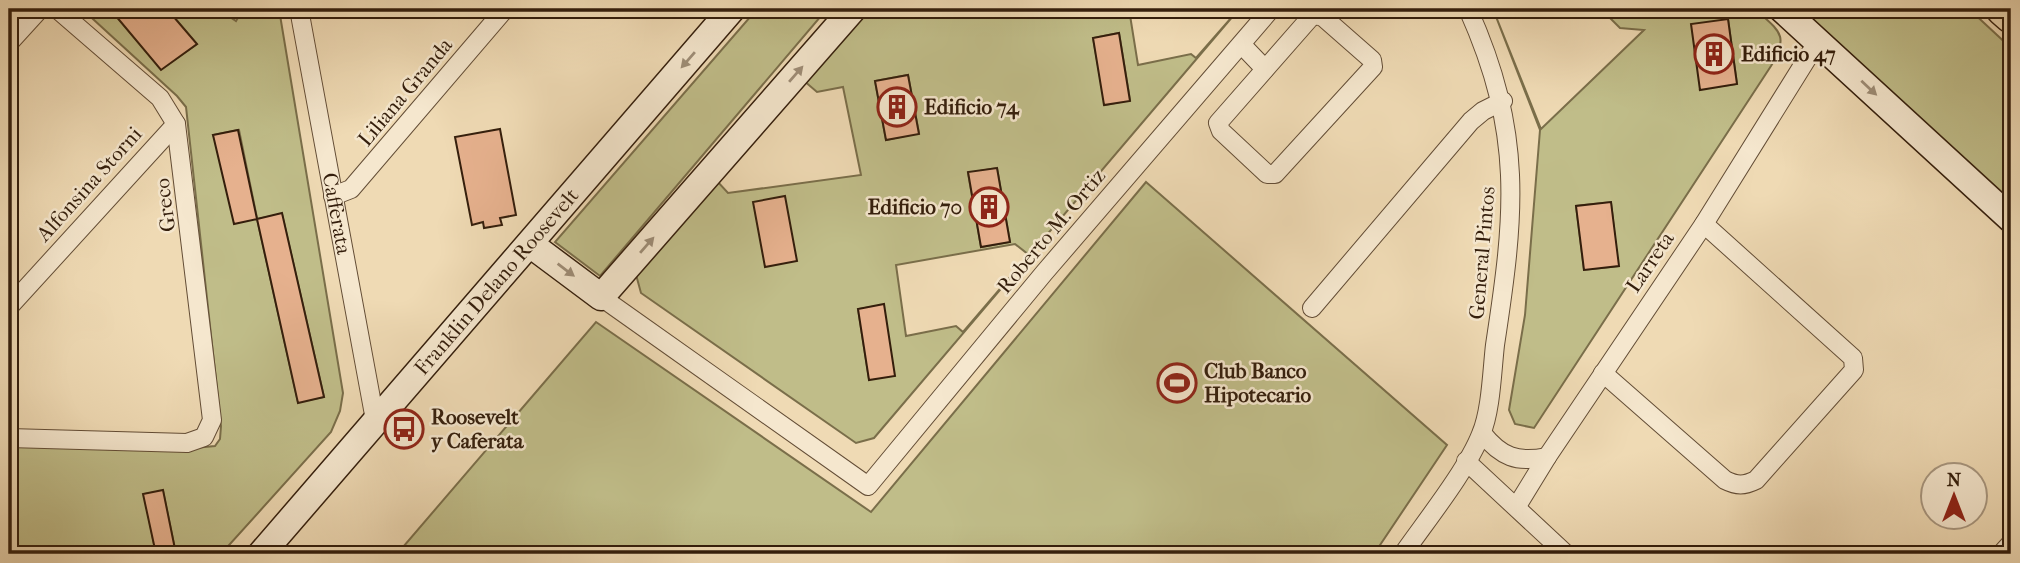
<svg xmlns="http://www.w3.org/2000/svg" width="2020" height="563" viewBox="0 0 2020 563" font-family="'IM FELL French Canon',serif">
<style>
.green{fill:#c0bd89;stroke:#7a6e4a;stroke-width:2;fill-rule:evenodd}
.building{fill:#e6b18e;stroke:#341e0c;stroke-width:2}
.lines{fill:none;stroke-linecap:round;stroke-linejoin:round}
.street-casing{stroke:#634d36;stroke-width:20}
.secondary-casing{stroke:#341e0c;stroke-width:29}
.highway-casing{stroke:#341e0c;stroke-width:36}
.street{stroke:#f5e7ce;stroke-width:18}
.secondary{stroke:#f5e7ce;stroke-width:26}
.highway{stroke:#efdab4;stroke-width:33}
.oneway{fill:#9e8d77}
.labels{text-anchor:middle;stroke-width:5;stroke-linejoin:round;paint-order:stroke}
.poi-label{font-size:21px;font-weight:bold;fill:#341e0c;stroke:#f5e7ce;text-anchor:start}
.street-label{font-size:21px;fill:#341e0c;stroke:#f5e7ce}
</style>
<rect width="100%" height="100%" fill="#efdab4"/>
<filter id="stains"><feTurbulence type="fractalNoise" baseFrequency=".00286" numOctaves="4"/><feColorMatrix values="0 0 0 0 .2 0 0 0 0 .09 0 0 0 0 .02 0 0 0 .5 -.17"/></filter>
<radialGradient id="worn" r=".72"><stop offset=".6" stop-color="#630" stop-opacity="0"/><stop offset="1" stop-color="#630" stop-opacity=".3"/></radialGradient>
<g class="green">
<path d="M82,9H110L161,69L197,44L167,9H218L236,21L243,9H279L343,393L340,411L331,432L221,554H176L163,491L144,494L156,554H23L21,547L9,549V443L194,448L215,446L220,439L221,426L186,107L177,96ZM239,130L257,218L256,219L213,135ZM282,214L324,397L298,402L257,219Z"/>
<path d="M757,9H827L600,276L555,242Z"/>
<path d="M863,9H1129L1138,65L1191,54L1196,58L1239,9L874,438L856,443L641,293L635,271ZM1119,33L1130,100L1105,105L1093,38ZM908,75L919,133L886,140L875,81ZM803,80L817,92L843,87L861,175L728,193L716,180ZM997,168L1010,242L981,247L968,173ZM1015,244L1029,255L963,332L956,326L906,336L896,265ZM883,305L869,379L858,309Z"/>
<path d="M1493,9L1541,129L1644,30L1620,28L1601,9H1755C1779,31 1790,35 1771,66L1534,428L1515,424L1509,410L1525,315L1540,130ZM1728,19L1737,84L1700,89ZM1611,202L1618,266L1584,270L1576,206Z"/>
<path d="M1798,9H1969L2011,48V204Z"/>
<path d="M1146,182L1447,445L1374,554H397L596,322L871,512Z"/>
</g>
<g class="building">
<path d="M110,9H167L197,44L161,70Z"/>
<path d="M1728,19L1737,84L1700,90L1691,24Z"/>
<path d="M1119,33L1130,101L1104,105L1093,38Z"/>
<path d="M908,75L919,134L886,140L875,81Z"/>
<path d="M500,129L516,215L500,218L502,225L484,228L483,222L472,225L455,137Z"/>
<path d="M238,130L257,219L234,224L213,135Z"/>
<path d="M997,168L1010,242L981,247L968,172Z"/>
<path d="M785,196L797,261L765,267L753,202Z"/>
<path d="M1611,202L1619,266L1584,270L1576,206Z"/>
<path d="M282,213L324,397L298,403L257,219Z"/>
<path d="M884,304L895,376L869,380L858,309Z"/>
<path d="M163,490L176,554H156L143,494Z"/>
</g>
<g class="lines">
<g class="street-casing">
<g id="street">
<path id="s1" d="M299,9L375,420"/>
<path d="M1316,15L1323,17L1372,60L1373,67L1275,174H1267L1221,131L1218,123L1310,18Z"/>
<path d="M9,43L40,9"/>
<path d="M1242,45L1265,69"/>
<path d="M333,196L351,189L505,9"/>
<path d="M601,297L868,486L1044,273L1271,9"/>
<path d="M9,307L176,124"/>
<path d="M1312,308L1471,121L1483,111L1503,101"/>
<path d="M1603,373L1725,480C1737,486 1744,486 1756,480L1854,370L1853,358L1704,224"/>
<path d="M1482,433C1501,457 1517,463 1547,457"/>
<path d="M9,438L187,443L204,437L212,420L176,124L160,98L57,9"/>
<path d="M1466,461L1566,554"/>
<path d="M1517,506L1547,457L1704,224L1818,41"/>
<path d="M1403,554C1426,521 1467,470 1481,434C1491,411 1492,371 1495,345C1515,214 1524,134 1468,9"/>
<path d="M2001,554L2011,543"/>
</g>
</g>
<g class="secondary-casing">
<g id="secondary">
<path d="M1782,9L2011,219"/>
<path d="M530,244L601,297L853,9"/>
<path id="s2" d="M261,554L732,9"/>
</g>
</g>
<g class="highway-casing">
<path id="highway" d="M2003,9L2011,16"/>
</g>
<use href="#street" class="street"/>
<use href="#secondary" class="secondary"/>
<use href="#highway" class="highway"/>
</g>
<defs><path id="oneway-solid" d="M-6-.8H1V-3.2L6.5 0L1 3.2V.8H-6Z" transform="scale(1.75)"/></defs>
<g class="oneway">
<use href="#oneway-solid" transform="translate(688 60) rotate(131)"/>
<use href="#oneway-solid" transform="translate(796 74) rotate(-49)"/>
<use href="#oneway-solid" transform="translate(1869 88) rotate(43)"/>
<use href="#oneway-solid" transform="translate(647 245) rotate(-49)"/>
<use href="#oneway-solid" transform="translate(566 270) rotate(37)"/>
</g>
<defs>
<g id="building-ring" transform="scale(2.0125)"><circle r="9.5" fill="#f5e7ce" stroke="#8f2418" stroke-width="1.5"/><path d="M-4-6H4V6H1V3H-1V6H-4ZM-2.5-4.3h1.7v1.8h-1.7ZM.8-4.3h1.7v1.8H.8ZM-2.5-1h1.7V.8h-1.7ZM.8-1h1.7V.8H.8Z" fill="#8f2418"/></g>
<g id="stadium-ring" transform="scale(2.0125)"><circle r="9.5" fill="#f5e7ce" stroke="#8f2418" stroke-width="1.5"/><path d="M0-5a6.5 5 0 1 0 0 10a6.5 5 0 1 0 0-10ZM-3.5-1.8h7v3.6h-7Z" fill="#8f2418"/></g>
<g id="bus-ring" transform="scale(2.0125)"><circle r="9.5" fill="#f5e7ce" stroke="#8f2418" stroke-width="1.5"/><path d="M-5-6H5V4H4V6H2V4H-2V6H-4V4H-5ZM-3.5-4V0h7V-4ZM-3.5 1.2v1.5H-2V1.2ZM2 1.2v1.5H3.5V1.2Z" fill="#8f2418"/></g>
</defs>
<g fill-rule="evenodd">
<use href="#building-ring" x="1714" y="54"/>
<use href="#building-ring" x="897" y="107"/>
<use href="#building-ring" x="989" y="207"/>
<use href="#stadium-ring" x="1177" y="383"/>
<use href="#bus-ring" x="404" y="429"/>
</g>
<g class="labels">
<g class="poi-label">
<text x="1741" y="61">Edificio 47</text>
<text x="924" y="114">Edificio 74</text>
<text x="962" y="214" text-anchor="end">Edificio 70</text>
<text x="1204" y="378">Club Banco<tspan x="1204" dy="24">Hipotecario</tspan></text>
<text x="431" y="424">Roosevelt<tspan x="431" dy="24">y Caferata</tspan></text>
</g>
<g class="street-label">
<text transform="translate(405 92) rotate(-50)" y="7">Liliana Granda</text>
<text transform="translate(89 184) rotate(-48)" y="7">Alfonsina Storni</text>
<text transform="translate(165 205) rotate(-97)" y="7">Greco</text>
<text dy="7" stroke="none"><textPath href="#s1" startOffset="208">Cafferata</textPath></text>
<text transform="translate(1051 231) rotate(-50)" y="7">Roberto M. Ortiz</text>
<text transform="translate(1482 253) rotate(-85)" y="7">General Pintos</text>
<text transform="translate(1650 262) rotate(-56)" y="7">Larreta</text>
<text dy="7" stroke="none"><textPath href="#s2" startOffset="360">Franklin Delano Roosevelt</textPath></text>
</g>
</g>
<rect width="2020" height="563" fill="none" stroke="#efdab4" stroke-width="35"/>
<rect x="10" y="10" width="1999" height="542" fill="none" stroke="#341e0c" stroke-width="3.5"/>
<rect x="18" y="18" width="1985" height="528" fill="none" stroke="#341e0c" stroke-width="2"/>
<g transform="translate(1954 496)"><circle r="33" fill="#f5e7ce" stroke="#a89780" stroke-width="2"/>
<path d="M0-5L12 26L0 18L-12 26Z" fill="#8f2418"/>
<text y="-10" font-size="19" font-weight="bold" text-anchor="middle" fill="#341e0c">N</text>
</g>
<rect width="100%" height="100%" filter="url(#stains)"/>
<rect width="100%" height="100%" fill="url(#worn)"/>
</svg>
